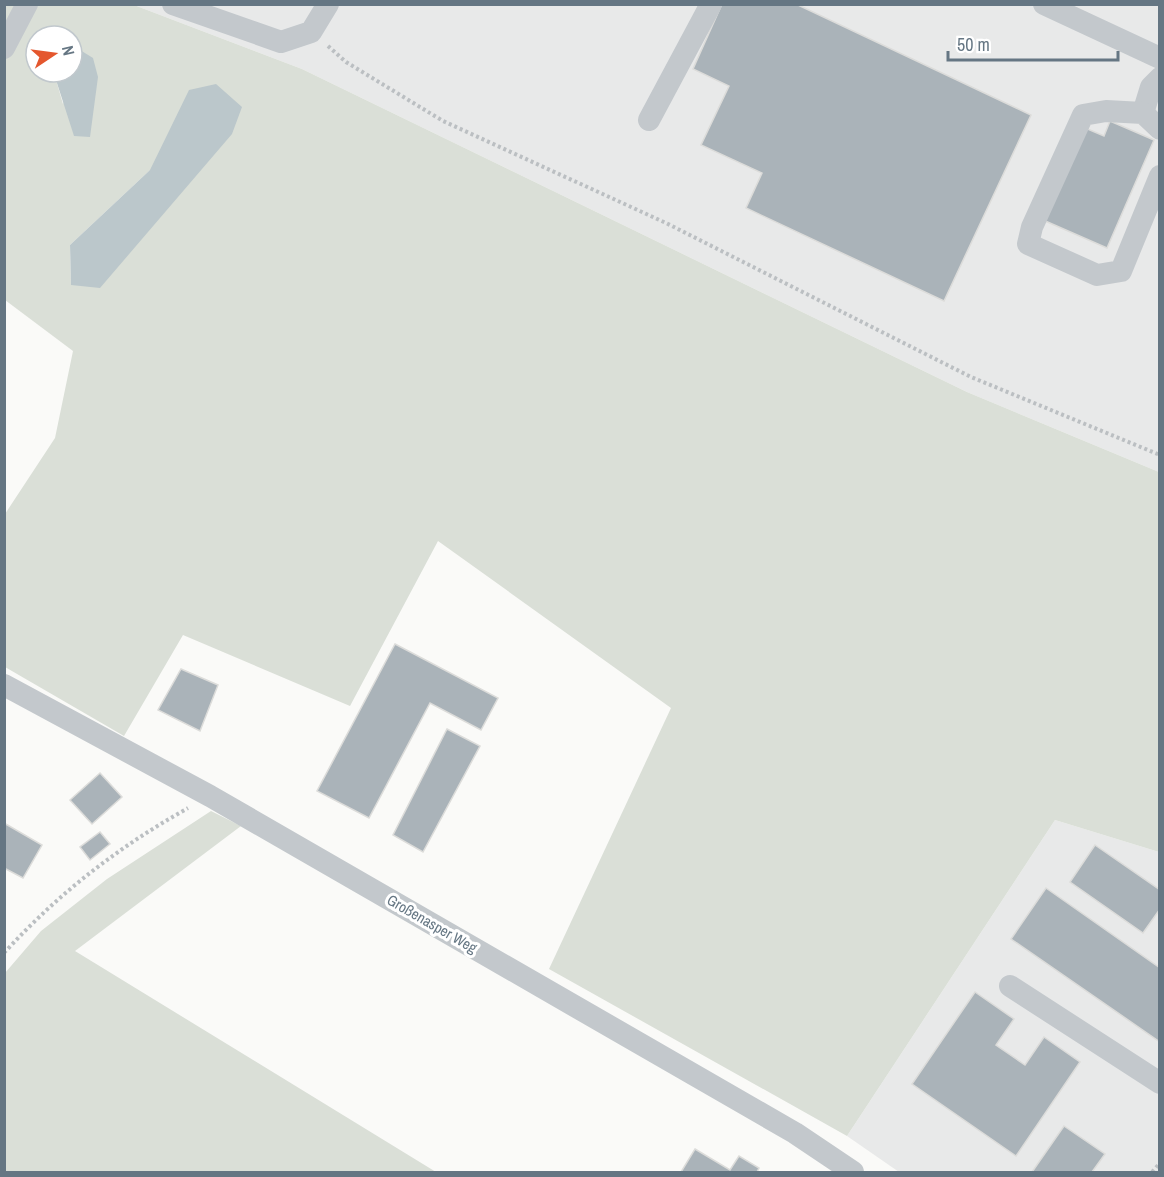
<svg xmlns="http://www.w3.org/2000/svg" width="1164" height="1177" viewBox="0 0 1164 1177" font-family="'Archivo Narrow',sans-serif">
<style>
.built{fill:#e8e9e9}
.green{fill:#dadfd7;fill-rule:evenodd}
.water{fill:#bbc7cb}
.building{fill:#aab3b9;stroke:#dcdcda;stroke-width:1.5}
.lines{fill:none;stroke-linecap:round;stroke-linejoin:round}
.path{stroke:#bbbfc2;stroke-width:4;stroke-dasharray:3 3;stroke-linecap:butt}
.minor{stroke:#c3c8cc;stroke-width:22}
.labels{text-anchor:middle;stroke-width:6;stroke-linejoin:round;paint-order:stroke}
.street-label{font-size:15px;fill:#657683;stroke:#fff}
</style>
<rect width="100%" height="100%" fill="#fafaf8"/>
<g class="built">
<path d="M134,5H1159V472L967,392L302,69Z"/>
<path d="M1055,820L1159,852V1172H899L847,1136Z"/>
</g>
<g class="green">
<path d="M5,5H134L302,69L967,392L1159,472V852L1055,820L847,1136L549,969L671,708L438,541L350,706L183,635L124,736L5,667V514L55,438L73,351L5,300ZM36,36H72V53L80,50L63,104L56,80L59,72H36ZM150,170L71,285L70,245Z"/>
<path d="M211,811L241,826L75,951L436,1172H5V973L41,931L107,879Z"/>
</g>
<g class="water">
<path d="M80,50L93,58L98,77L90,137L74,136L56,80L59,72H72V53Z"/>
<path d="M216,84L242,107L232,134L100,288L71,285L70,245L150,170L189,90Z"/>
</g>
<g class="building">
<path d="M722,4H796L1031,115L944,301L746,208L762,173L701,145L729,86L693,69Z"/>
<path d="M1110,121L1154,140L1107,248L1043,220L1083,127L1104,136Z"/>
<path d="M395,644L498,698L481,730L430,703L369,818L317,791Z"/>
<path d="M181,669L218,685L200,731L158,710Z"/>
<path d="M447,729L480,746L423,852L393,835Z"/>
<path d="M100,773L122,797L92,824L70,800Z"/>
<path d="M4,823L42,845L23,878L4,868Z"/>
<path d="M100,832L110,844L90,860L80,847Z"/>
<path d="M1095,845L1160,890V909L1143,933L1070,882Z"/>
<path d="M1046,888L1160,968V1042L1011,939Z"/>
<path d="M975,992L1014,1019L996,1045L1025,1065L1044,1037L1080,1062L1016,1156L912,1084Z"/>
<path d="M1064,1126L1105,1154L1092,1172H1032Z"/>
<path d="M695,1149L730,1170L739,1156L759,1168L757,1172H681Z"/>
</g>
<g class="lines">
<g class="path">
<path d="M328,46L346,62L443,121L666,223L971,377L1160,455"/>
<path d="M4,953C60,892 117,848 188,808"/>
<path d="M1152,1172L1160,1163"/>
</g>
<g class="minor">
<path d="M173,4L281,42L311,32L328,4"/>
<path d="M1044,4L1160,58"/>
<path d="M4,48L27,4"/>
<path d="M1143,113L1151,87L1160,78"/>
<path d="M649,120L711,4"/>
<path d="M1160,129L1143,113L1106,111L1083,115L1032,227L1028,244L1097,275L1121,271L1160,176"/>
<path d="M4,685L210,796L795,1133L853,1172"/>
<path d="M1010,986L1160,1083"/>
</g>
</g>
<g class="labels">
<g class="street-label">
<text transform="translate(432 924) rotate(30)" y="5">Großenasper Weg</text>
</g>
</g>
<rect width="1164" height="1177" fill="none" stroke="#657683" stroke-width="12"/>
<g transform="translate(54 54) rotate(77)"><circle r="28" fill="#ffffff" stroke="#c1c8cd" stroke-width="1.5"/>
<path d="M0-4.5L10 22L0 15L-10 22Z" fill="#e4572e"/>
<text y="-9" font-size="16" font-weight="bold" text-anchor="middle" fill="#657683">N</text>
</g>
<path d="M948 51v9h170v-9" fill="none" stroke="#657683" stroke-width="3"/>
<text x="957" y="51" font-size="18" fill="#657683" stroke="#ffffff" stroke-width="4.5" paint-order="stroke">50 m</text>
</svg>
